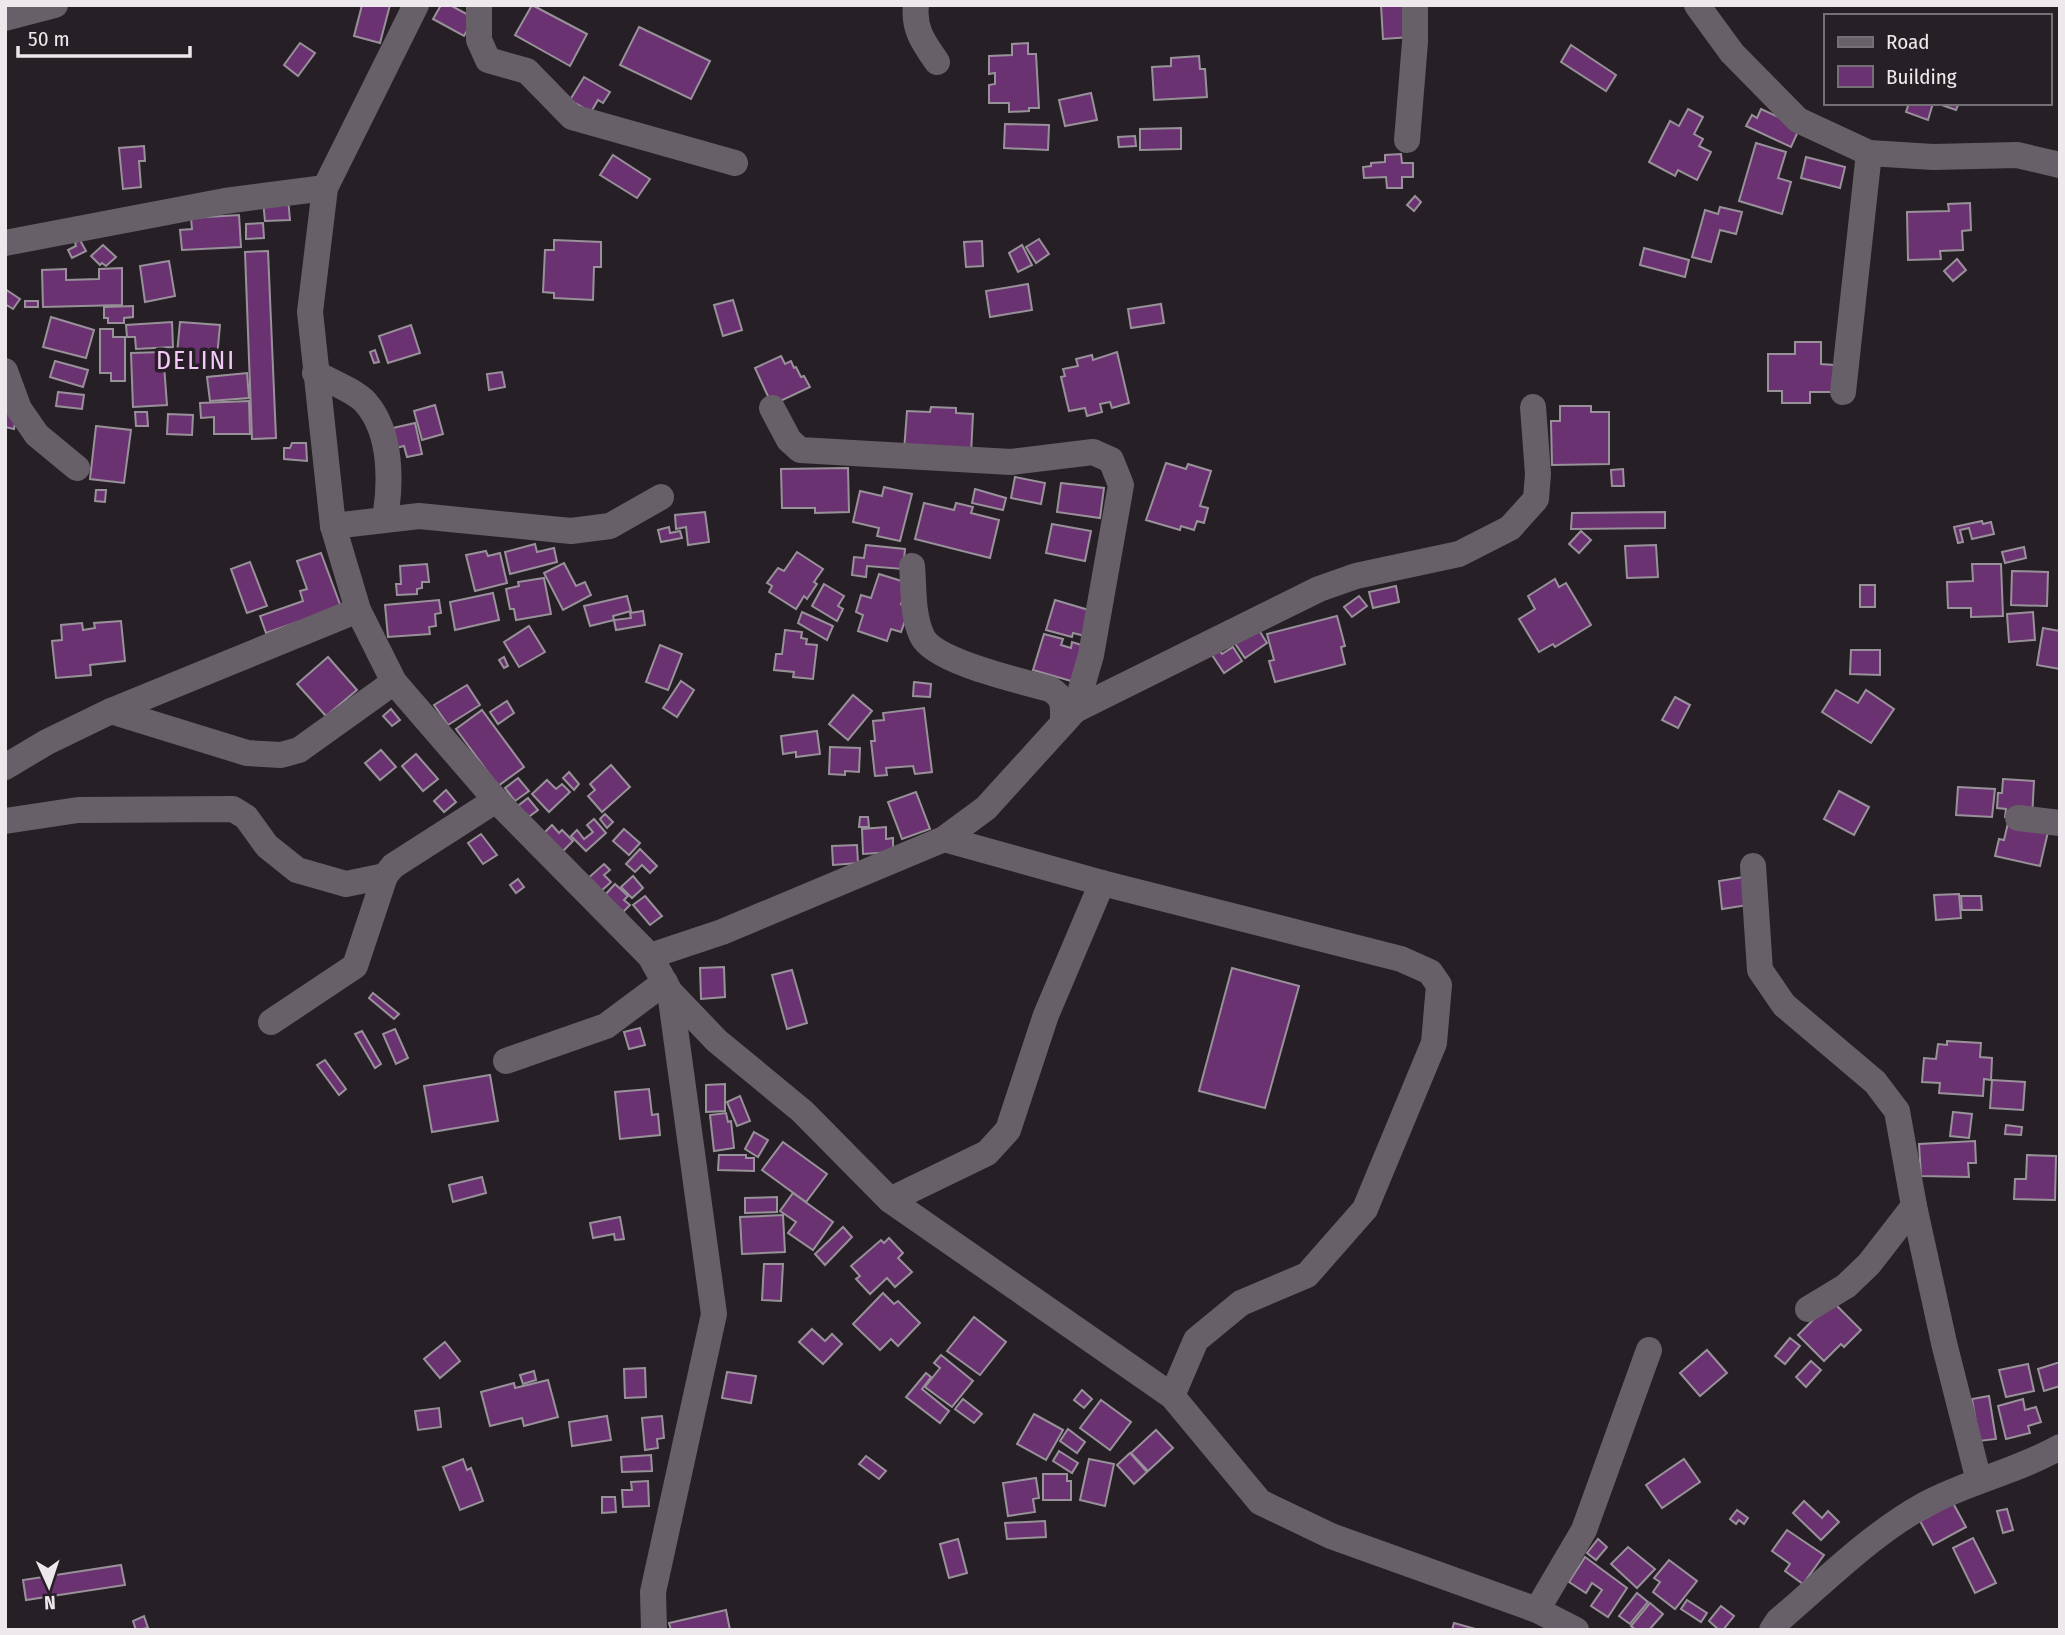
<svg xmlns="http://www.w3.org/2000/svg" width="2065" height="1635" viewBox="0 0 2065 1635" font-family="'Fira Sans Condensed',sans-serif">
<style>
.building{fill:#6b3271;stroke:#989199;stroke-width:2}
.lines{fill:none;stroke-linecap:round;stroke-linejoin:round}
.minor{stroke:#676068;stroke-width:26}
.labels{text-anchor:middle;stroke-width:7;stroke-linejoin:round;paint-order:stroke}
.quarter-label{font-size:26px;letter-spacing:2px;fill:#f4c8f8;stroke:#262026}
</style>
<rect width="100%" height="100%" fill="#262026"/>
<g class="building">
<path d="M362,5H390L380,43L354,36Z"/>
<path d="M441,5H450L474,18L464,36L433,19Z"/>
<path d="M532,5L587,34L570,66L515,35Z"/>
<path d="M1381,5H1409L1411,37L1383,39Z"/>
<path d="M639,27L710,61L691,99L620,65Z"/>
<path d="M300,43L315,53L298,76L284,65Z"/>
<path d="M1028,43V54H1036L1039,108H1029V111L1009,112V103H989V85L995,84V73L989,74V56L1012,55V44Z"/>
<path d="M1571,45L1616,75L1606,91L1561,62Z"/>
<path d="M1199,56L1200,69H1205L1207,97L1154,100L1152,67L1171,66V58Z"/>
<path d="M584,77L610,92L603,103L598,100L591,112L570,100Z"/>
<path d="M1091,93L1097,120L1065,126L1059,100Z"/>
<path d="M1909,103H1933L1928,120L1906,112Z"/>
<path d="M1936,103H1959L1956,110Z"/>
<path d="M1688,109L1703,117L1694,134L1703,139L1699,146L1711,152L1697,180L1678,170L1675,176L1649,162L1670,121L1679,126Z"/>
<path d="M1761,109L1800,127L1791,147L1746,126L1752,115L1757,118Z"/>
<path d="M1005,124L1049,125L1048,150L1004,148Z"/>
<path d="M1181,128V149L1140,150V129Z"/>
<path d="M1135,136L1136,146L1119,147L1118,137Z"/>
<path d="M1756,143L1786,152L1778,178L1791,182L1782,214L1739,201Z"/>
<path d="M144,146L145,161H139L141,187L123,189L119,148Z"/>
<path d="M1401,154L1402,163H1413V177H1402V188H1387L1386,177L1364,178L1363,167L1371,166V163L1385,162V155Z"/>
<path d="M613,155L650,179L637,198L600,175Z"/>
<path d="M1806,157L1845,167L1840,188L1801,178Z"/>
<path d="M1415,196L1421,202L1414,211L1407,205Z"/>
<path d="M288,199L290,220L265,221L263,201Z"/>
<path d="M1970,203L1971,230L1962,231L1963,250L1940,251L1941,259L1908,260L1907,212L1949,211L1948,204Z"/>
<path d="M1720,207L1742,212L1736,234L1720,230L1711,262L1692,257L1705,210L1718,214Z"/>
<path d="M239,215L241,247L182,250L180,230L192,229L191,218Z"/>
<path d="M263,223L264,238L246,239V224Z"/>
<path d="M1039,239L1049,254L1036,263L1026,247Z"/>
<path d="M80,240L86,251L72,258L68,250L76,246L75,243Z"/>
<path d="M554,240L601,242V267H594L593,300L554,298V293L543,292L545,250H554Z"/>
<path d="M982,241L983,266L966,267L964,242Z"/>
<path d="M103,245L116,257L106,266L102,263L100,265L91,256Z"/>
<path d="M1022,245L1032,265L1018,272L1009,253Z"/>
<path d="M1644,248L1689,260L1685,277L1640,265Z"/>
<path d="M268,251L276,438L252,439L245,252Z"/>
<path d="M1957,259L1966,270L1953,281L1944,271Z"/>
<path d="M169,261L175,296L145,302L140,266Z"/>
<path d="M122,268V305L43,307L42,270L66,269V280L99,279V269Z"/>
<path d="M1028,284L1032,310L990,317L986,291Z"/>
<path d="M5,289L20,299L13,309L5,304Z"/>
<path d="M733,300L742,330L723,336L714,305Z"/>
<rect x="25" y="301" width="13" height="6"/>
<path d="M1161,304L1164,323L1131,328L1128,309Z"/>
<path d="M133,306V317L124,318V323H108V318H104V307Z"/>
<path d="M51,317L94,330L86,358L43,347Z"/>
<path d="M172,322L173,347L136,349L135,337H127L126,325Z"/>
<path d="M180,322L220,325L216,368L176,364Z"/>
<path d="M411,325L420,353L388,363L379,336Z"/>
<path d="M100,329H113V337H125V381H111V373H100Z"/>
<path d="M1795,342H1821V364L1834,365V392H1810V403H1782V391H1768V354H1795Z"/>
<path d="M375,350L379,362L374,363L370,352Z"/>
<path d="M163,352L167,405L133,407L131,353Z"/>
<path d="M1117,352L1129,403L1112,408L1110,402L1100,404L1102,412L1087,416L1085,408L1069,411L1061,377L1065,376L1063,369L1078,366L1076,359L1092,355L1093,360Z"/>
<path d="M781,356L785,364L791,361L794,368L796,367L801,377L804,376L810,387L772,405L755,368Z"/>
<path d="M55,361L88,370L83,387L50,377Z"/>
<path d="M502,372L505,387L489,390L487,374Z"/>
<path d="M247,373L249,398L210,401L207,377Z"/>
<path d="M58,392L84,395L82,409L56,406Z"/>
<path d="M249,401L250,434H214V417L201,418L200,403Z"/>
<path d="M435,405L443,434L422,440L414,411Z"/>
<path d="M1560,406H1591V412H1609V464L1552,465L1551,421H1560Z"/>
<path d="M931,407L956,408V413L973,414L971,454L904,451L907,411L930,412Z"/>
<path d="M5,410L17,412L14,429L5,427Z"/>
<path d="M135,412H147L148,426H136Z"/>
<path d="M168,414L193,415L192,435L167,434Z"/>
<path d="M415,423L422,454L407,457L404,446L388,450L384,430Z"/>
<path d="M96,426L131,430L124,483L90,479Z"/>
<path d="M292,443H306L307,461L284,459V448H290Z"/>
<path d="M1166,463L1186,469L1188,464L1211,471L1200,506L1208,508L1204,523L1197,521L1194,530L1181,526L1180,530L1146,520Z"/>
<path d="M848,468L849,512L815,513V508H782L781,469Z"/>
<path d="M1623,469L1624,486H1612L1611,470Z"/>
<path d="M1015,477L1045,483L1041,504L1011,498Z"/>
<path d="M1061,483L1104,488L1100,518L1057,512Z"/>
<path d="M884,487L912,494L900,541L877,536L879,528L853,522L860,491L882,496Z"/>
<path d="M975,489L1006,498L1003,510L972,503Z"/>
<path d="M96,490H106L105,502L95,501Z"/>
<path d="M924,503L954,510L956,503L973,507L971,513L999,520L990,558L915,539Z"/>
<path d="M705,512L709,542L688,545L686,527L676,529L675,515Z"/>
<path d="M1665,512V528L1571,529L1572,513Z"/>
<path d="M1982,521L1983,524L1991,522L1994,534L1972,539L1969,528L1960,530L1963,542L1958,543L1954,527Z"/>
<path d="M1052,524L1091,531L1085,561L1046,553Z"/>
<path d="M669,527L670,533L680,531L682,538L661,542L658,530Z"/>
<path d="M1581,531L1591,540L1579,553L1569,544Z"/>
<path d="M535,544L537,552L554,548L557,562L510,574L505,552Z"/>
<path d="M866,545L905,549L903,569L867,566L866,577L852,575L854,557L864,558Z"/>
<path d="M1656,545L1658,577L1627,578L1625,546Z"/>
<path d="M2024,547L2026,558L2005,563L2002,552Z"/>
<path d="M486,551L488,556L500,553L507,583L475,591L466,555Z"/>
<path d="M797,552L823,569L814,582L817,584L807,599L804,596L796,609L769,592L772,586L767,583L778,568L784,571Z"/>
<path d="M321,553L341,607L266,633L260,616L303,601L300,591L307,589L297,561Z"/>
<path d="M250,562L267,606L247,613L231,569Z"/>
<path d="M564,563L576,586L585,582L591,595L563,610L544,573Z"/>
<path d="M427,564L429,582H422V588L417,589V594L397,595L396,584H401L400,566Z"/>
<path d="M1972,564H2001L2003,616L1971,617V608H1948L1947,582L1973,581Z"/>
<path d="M2012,571L2048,572L2047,606L2011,605Z"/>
<path d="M879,574L908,583L901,604L910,607L901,632L891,629L887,641L858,631L863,615L856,612L861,595L871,598Z"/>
<path d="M544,578L551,614L516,620L514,609H510L506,589L519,586L518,582Z"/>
<path d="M1555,579L1559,587L1566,583L1591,625L1555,647L1553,644L1539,652L1519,619L1535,609L1528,596Z"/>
<path d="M824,584L844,596L838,606L843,609L837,621L812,606Z"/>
<rect x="1860" y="585" width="15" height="22"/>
<path d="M1396,586L1399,602L1373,608L1369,592Z"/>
<path d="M493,593L499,620L455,630L450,602Z"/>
<path d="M627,596L631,611L613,616L614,620L590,626L584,606Z"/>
<path d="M1359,596L1367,606L1352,617L1344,607Z"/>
<path d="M439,600L441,613L435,614L436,626L429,627L430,634L388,637L385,605Z"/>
<path d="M1055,600L1092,611L1085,636L1073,633L1072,637L1046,630Z"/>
<path d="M643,611L645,625L616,630L614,620L631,618L630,613Z"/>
<path d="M802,612L833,626L827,640L798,623Z"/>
<path d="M2033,612L2035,640L2009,642L2007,614Z"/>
<path d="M1337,616L1345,646L1341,647L1345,664L1275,682L1269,661L1274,660L1267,634Z"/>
<path d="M121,621L125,661L90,665L91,675L56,678L52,641L62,640L61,625L82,623L83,630L95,628L94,623Z"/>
<path d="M529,626L545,652L519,667L504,642Z"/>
<path d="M1257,627L1267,643L1245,658L1234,642Z"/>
<path d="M2043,628L2060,631V669L2037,665Z"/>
<path d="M785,630L802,632L801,638L807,639L806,644L817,645L813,679L793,677L794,672L774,670L776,654H782Z"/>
<path d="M1044,634L1063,639L1061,645L1071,648L1072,642L1088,647L1078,683L1033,670Z"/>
<path d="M660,645L682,654L668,690L646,682Z"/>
<path d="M1233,647L1242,661L1224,673L1212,655L1219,650L1222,654Z"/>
<path d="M1851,650H1880V675L1850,674Z"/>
<path d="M328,657L357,690L326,716L297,684Z"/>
<path d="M504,657L508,666L504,668L499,660Z"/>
<path d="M681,681L694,690L677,717L663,708Z"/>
<path d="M914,682L931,684L930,697L913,696Z"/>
<path d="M467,685L480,705L448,725L434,705Z"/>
<path d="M1836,690L1858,703L1866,690L1894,709L1871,743L1822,712Z"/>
<path d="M853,695L872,711L848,740L829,724Z"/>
<path d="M1675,697L1690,705L1678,728L1662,720Z"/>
<path d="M507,701L514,713L498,724L490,712Z"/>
<path d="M924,708L932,772L915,774L913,766L886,768L887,775L875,776L871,741H875L873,721L884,720L883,713Z"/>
<path d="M391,709L400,720L392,726L383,716Z"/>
<path d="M482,710L524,767L498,786L456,729Z"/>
<path d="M817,731L820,754L796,757V752L783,754L781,736Z"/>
<path d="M830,747L860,748L859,772L845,771V775L829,774Z"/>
<path d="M381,750L396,767L380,780L365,763Z"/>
<path d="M416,754L438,779L423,791L402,766Z"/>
<path d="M611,765L630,787L602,812L588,796L595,790L590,784Z"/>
<path d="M569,772L579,784L574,790L563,778Z"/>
<path d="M518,778L529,791L515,801L505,788Z"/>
<path d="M2003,779L2034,781L2032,818L2005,817L2006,809L1997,808L1998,793H2002Z"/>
<path d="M547,780L556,789L562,784L570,792L549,812L532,794Z"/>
<path d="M1958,787L1995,789L1992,817L1956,815Z"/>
<path d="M446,790L456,802L444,812L434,801Z"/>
<path d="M1839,791L1869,807L1854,835L1824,819Z"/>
<path d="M916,792L930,829L902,839L888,802Z"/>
<path d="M528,798L538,810L523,821L514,809Z"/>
<path d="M605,814L613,822L607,828L600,819Z"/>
<path d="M860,817H868L869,827H859Z"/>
<path d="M594,819L606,833L586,851L571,836L577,830L584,839L593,832L587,825Z"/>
<path d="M2008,823L2048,832L2040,866L1995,856L1999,839L2004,840Z"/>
<path d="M552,825L559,833L562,830L573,841L557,857L539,838Z"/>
<path d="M886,827V839L893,838V852L863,854L862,829Z"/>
<path d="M624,829L640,843L629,855L613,841Z"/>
<path d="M481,834L497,855L483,864L468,843Z"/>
<path d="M857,845L858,863L833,865L832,846Z"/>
<path d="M640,849L657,866L650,873L642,865L635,872L626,864Z"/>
<path d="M604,864L610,870L604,875L611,882L598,894L586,880Z"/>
<path d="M633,876L643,888L632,898L621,887Z"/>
<path d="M1744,877L1748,905L1722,909L1719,881Z"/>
<path d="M518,879L524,887L516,893L510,885Z"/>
<path d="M615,884L628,896L624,900L630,905L621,914L603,897Z"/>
<path d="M1959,894L1961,918L1936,920L1934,895Z"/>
<path d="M645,896L662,916L650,925L633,905Z"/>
<path d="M1961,896H1981L1982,910H1962Z"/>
<path d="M724,967L725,997L701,999L700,968Z"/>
<path d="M1232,968L1299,986L1265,1108L1199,1091Z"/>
<path d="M792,970L807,1023L787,1029L772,975Z"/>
<path d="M373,993L399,1014L394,1019L369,998Z"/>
<path d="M640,1028L645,1045L629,1049L624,1032Z"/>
<path d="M395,1029L408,1058L396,1064L383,1034Z"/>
<path d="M362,1031L381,1064L375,1068L355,1034Z"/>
<path d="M1947,1041L1981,1043L1980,1057L1992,1058L1991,1080L1984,1079L1983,1096L1939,1093L1940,1083L1922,1082L1924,1058L1936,1059L1938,1044L1947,1045Z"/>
<path d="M325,1060L346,1089L339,1095L317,1065Z"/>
<path d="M490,1075L498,1121L432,1132L424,1086Z"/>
<path d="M1992,1080L2025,1082L2023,1110L1990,1108Z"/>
<path d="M725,1084V1111L706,1112V1085Z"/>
<path d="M649,1089L652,1115L658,1114L660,1135L620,1139L615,1092Z"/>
<path d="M740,1096L750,1121L737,1126L727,1102Z"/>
<path d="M1953,1112L1972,1114L1969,1138L1950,1136Z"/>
<path d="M726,1113L728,1122L731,1121L734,1148L714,1151L710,1115Z"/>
<path d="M2006,1125L2022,1127L2021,1135L2005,1134Z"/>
<path d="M754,1132L768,1140L758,1157L745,1149Z"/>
<path d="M1975,1141L1976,1163H1968L1969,1177L1921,1176L1919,1144Z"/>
<path d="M783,1142L827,1174L806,1202L762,1170Z"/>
<path d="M719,1155H746V1158H754V1171L718,1170Z"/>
<path d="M2027,1155L2056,1156L2055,1200L2014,1199L2015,1179H2026Z"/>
<path d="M482,1177L486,1193L453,1202L449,1185Z"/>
<path d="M793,1193L833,1222L813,1250L788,1233L796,1222L780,1211Z"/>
<path d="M777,1197V1212L745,1213V1198Z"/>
<path d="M783,1215L785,1252L742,1254L740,1217Z"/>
<path d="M620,1217L624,1239L615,1240L614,1234L593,1238L590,1223Z"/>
<path d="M843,1227L852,1237L825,1265L815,1254Z"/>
<path d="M889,1238L903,1253L898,1258L912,1272L895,1287L887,1278L870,1294L856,1279L860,1276L851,1266L881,1240L884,1243Z"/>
<path d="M764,1264H783L781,1301L762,1300Z"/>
<path d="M883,1293L894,1304L898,1301L920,1323L898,1346L891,1339L880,1350L853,1324Z"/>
<path d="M1832,1301L1861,1330L1844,1347L1841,1344L1824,1361L1798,1335Z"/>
<path d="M974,1317L1006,1342L980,1375L947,1351Z"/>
<path d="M812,1329L825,1341L832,1334L842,1344L823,1364L799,1342Z"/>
<path d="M1790,1338L1800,1346L1785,1364L1775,1356Z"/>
<path d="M445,1342L460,1361L440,1378L424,1359Z"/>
<path d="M1707,1350L1727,1373L1700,1396L1680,1373Z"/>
<path d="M941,1355L973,1381L952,1407L925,1387L940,1368L934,1363Z"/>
<path d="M1811,1361L1821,1370L1806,1387L1796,1377Z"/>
<path d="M2060,1362V1386L2044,1391L2038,1369Z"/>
<path d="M2028,1364L2034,1391L2006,1397L1999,1370Z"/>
<path d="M645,1368L646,1397L625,1398L624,1369Z"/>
<path d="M534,1371L536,1380L523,1384L520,1375Z"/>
<path d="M727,1372L756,1376L751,1403L722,1398Z"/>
<path d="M926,1373L931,1377L922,1389L949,1411L940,1423L906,1397Z"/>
<path d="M548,1380L558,1417L524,1426L522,1418L490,1426L481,1392L514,1383L515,1388Z"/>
<path d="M1082,1390L1092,1399L1084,1408L1074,1400Z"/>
<path d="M1989,1396L1996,1439L1979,1441L1972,1399Z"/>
<path d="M963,1399L982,1414L974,1423L955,1409Z"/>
<path d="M2023,1399L2025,1410L2036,1407L2041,1422L2028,1426L2030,1433L2006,1439L1998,1406Z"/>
<path d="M1101,1400L1131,1422L1110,1450L1080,1428Z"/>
<path d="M439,1408L441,1427L418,1430L415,1411Z"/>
<path d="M1034,1414L1063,1430L1046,1460L1017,1444Z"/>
<path d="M607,1416L611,1440L572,1446L569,1422Z"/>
<path d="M662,1416L664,1438L657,1439L658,1448L645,1450L642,1418Z"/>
<path d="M1068,1429L1085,1442L1077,1453L1060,1441Z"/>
<path d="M1156,1430L1173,1448L1148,1471L1131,1453Z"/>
<path d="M1059,1451L1078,1463L1072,1473L1053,1461Z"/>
<path d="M1130,1453L1147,1472L1134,1484L1117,1465Z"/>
<path d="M651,1455L652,1471L622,1472L621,1457Z"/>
<path d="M866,1456L886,1471L879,1479L859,1464Z"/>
<path d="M463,1459L467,1470L471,1468L483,1501L460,1510L443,1467Z"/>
<path d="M1089,1459L1114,1464L1105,1506L1080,1500Z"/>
<path d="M1684,1459L1700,1482L1662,1508L1646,1485Z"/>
<path d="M1043,1474H1067V1481H1071V1500H1043Z"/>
<path d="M1036,1478L1039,1498L1033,1499L1035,1512L1008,1516L1003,1483Z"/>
<path d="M648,1481L649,1506L623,1507L622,1490H632L631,1482Z"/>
<path d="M602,1497H615L616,1512L602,1513Z"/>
<path d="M1804,1501L1822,1518L1828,1511L1839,1522L1821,1540L1793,1513Z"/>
<path d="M1953,1503L1966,1527L1933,1545L1920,1521Z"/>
<path d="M2007,1509L2013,1530L2003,1533L1997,1511Z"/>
<path d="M1737,1510L1748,1518L1744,1524L1739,1520L1736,1524L1730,1519Z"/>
<path d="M1045,1521L1046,1537L1007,1539L1005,1523Z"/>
<path d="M1787,1530L1824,1555L1803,1584L1785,1571L1790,1564L1772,1551Z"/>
<path d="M1973,1538L1996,1583L1975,1593L1953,1548Z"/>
<path d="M958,1539L967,1573L949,1578L940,1544Z"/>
<path d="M1598,1539L1607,1547L1596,1560L1587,1553Z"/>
<path d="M1628,1547L1655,1569L1637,1588L1611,1564Z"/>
<path d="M1585,1557L1627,1588L1608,1617L1591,1606L1602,1590L1592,1583L1586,1593L1569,1582Z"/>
<path d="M1669,1560L1697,1581L1675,1609L1653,1592L1660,1582L1654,1578Z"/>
<path d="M121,1565L125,1585L26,1600L23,1580Z"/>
<path d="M1637,1593L1648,1602L1630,1624L1619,1616Z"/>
<path d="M1687,1600L1707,1613L1701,1622L1681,1609Z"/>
<path d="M1650,1603L1663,1614L1649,1630H1636L1631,1626Z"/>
<path d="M1721,1606L1734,1616L1723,1630H1719L1709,1621Z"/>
<path d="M726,1610L730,1630H671L669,1623Z"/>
<path d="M144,1616L148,1628L136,1630L133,1621Z"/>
<path d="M1454,1623L1479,1630H1452Z"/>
</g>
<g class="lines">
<g class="minor">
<path d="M416,5L325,188L310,312L333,526L358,610L394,682L496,800L650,956L670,992L714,1314L653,1592L654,1630"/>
<path d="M479,5V40L488,60L527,71L572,117L735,163"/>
<path d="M916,5C913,29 924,43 937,62"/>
<path d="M1697,5L1732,53L1798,120L1869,153L1933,157L2017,155L2060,165"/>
<path d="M5,18L55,5"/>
<path d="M1407,140L1415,42V5"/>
<path d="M5,243L225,201L325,188"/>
<path d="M5,371L19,409L37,435L77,468"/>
<path d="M315,373C328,380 357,392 366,403C392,433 391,483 385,519"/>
<path d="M1843,392L1869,153"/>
<path d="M772,408L789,440L800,450L1011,462L1093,452L1111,460L1121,485L1091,655L1075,710"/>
<path d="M333,526L419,516L571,531L610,526L661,497"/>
<path d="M912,566C914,588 912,615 922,636C934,662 1021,681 1050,689C1065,698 1063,706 1063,723"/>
<path d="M111,711L247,753L281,755L299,750L394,682"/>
<path d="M5,767L47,742L111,711L358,610"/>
<path d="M2018,818L2060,823"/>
<path d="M5,821L78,810L233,809L246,817L267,846L297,870L346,884L385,876"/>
<path d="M944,839L1102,883L1401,959L1430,972L1439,985L1434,1043L1365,1209L1307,1275L1241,1303L1196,1340L1172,1396"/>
<path d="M1753,866L1760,970L1784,1005L1875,1082L1897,1111L1914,1206L1944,1343L1979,1481"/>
<path d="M650,956L722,932L944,839L986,808L1075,710L1319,589L1356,576L1459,554L1510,528L1536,499L1538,474L1533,407"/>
<path d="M670,992L717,1041L802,1111L890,1200L1172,1396L1260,1502L1331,1536L1537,1610L1576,1630"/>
<path d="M271,1022L355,966L385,876L393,866L496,800"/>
<path d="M506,1061L606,1026L665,982"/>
<path d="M890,1200L987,1153L1008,1130L1046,1015L1102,883"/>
<path d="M1808,1309L1846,1286L1869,1264L1914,1206"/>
<path d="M1537,1610L1584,1530L1649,1350"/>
<path d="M1772,1630L1778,1621C1825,1581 1871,1534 1926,1504C1969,1481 2018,1471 2060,1447"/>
</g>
</g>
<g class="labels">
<g class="quarter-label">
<text x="196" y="369">DELINI</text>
</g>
</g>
<rect width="2065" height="1635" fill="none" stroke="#ece8ec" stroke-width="14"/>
<rect x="1824" y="14" width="228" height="91" fill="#262026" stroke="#757075" stroke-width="2"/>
<rect x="1838" y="37" width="35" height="10" fill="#676068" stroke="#757075" stroke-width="2"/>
<text x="1886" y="49" font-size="21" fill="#ece8ec">Road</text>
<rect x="1838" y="66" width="35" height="21" fill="#6b3271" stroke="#757075" stroke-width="2"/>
<text x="1886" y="84" font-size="21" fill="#ece8ec">Building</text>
<g transform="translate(49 1586) rotate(177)" stroke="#262026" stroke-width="5" paint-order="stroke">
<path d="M0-5L12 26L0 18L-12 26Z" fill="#ece8ec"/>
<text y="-10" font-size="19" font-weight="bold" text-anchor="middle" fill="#ece8ec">N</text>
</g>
<path d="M18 46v10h172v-10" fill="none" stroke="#ece8ec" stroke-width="3.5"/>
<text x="28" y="46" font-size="21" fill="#ece8ec" stroke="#262026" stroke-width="5" paint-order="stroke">50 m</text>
</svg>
